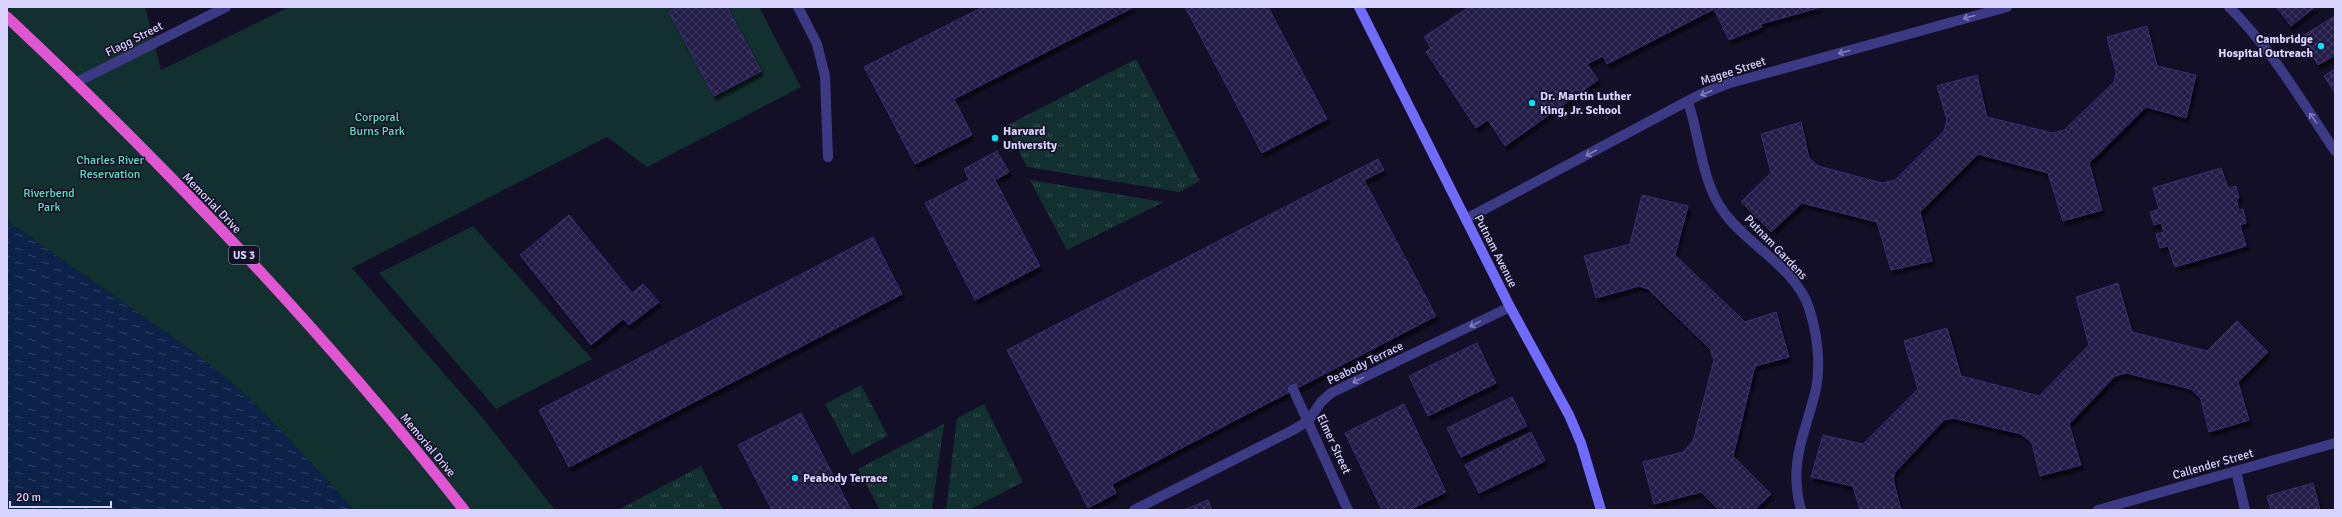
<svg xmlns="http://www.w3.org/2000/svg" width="2342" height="517" viewBox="0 0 2342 517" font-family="Signika,sans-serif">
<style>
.grass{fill:url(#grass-tufts)}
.green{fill:#12302f}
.water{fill:url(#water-ripples)}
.building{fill:url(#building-cross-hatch);stroke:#3b2d73;filter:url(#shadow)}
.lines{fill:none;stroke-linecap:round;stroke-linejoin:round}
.pedestrian{stroke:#3d3a85;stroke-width:10}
.minor{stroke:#3d3a85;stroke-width:10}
.secondary{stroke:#6f6bff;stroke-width:10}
.trunk{stroke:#e055d1;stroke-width:11}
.oneway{stroke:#837fbc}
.poi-dot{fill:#00e5ff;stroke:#130f26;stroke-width:1.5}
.labels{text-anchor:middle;stroke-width:3;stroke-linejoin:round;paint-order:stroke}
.shield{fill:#130f26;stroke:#9e99be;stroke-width:1}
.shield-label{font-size:11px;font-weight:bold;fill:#d9d4ff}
.street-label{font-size:12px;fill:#d9d4ff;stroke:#130f26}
.poi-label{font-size:12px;font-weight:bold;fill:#d9d4ff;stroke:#130f26;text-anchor:start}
.park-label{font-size:12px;fill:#5fe0c0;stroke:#130f26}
</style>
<defs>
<pattern id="grass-tufts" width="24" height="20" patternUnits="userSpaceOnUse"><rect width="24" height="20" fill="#12302f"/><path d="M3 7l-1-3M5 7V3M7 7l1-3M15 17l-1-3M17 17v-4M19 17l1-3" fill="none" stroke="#344d4e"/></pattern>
<pattern id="water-ripples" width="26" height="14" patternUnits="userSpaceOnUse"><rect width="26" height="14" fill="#0c2248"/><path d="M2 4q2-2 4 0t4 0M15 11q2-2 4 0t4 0" fill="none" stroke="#2f4163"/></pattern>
<pattern id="building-cross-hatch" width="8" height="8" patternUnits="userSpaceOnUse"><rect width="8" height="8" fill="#241b47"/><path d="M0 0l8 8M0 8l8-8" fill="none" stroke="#433b63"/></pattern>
<filter id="shadow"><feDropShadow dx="2.5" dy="4.5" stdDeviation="1" flood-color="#0009"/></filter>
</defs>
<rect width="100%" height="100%" fill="#130f26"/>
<g class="grass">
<path d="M1136,59L1200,181L1179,192L1027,167L1006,126Z"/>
<path d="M1030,180L1164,202L1067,250Z"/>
<path d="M861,385L888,436L852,455L825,404Z"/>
<path d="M984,404L1023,482L969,510H946L957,418Z"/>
<path d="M944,424L932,510H880L858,469Z"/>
<path d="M701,466L723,510H618Z"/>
</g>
<g class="green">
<path d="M7,7H145L161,70L289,7H759L801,87L647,167L607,137L352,268L482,417L555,510H354L274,423L230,381L188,348L7,221Z"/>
<path d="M473,226L592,359L496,409L379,273Z"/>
</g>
<path class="water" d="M7,221L188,348L230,381L274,423L354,510H7Z"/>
<g class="building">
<path d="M678,7H727L761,71L714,96L669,12Z"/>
<path d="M983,7H1134L954,99L972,135L915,164L864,67Z"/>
<path d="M1185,7H1268L1327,119L1262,153Z"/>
<path d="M1469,7H1821L1761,24L1762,27L1729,40L1714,9L1607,64L1603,56L1587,64L1598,80L1505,146L1488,120L1476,128L1426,52L1431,48L1424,37Z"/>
<path d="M2276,7H2315L2291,26Z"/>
<path d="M2335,16V55L2318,65L2301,37Z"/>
<path d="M2147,26L2157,66L2196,75L2186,118L2146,107L2089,163L2102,210L2063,221L2048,173L1978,154L1920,212L1932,261L1891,270L1877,222L1802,203L1771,232L1741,202L1771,173L1761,134L1801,122L1809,158L1818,166L1882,183L1895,180L1944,131L1947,120L1937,86L1977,75L1987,117L2053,133L2064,130L2114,82L2116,72L2107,37Z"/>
<path d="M2335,69V93L2324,76Z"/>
<path d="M997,151L1009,172L995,180L1040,266L975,300L925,203L969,180L964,169Z"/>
<path d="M1378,159L1384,170L1364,180L1436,316L1112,484L1116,493L1088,508L1007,350Z"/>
<path d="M2221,168L2228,188L2236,186L2239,198L2236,199L2239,210L2243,209L2246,223L2240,225L2246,246L2175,267L2168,246L2160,248L2156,234L2164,232L2161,223L2154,225L2150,212L2159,209L2153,188Z"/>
<path d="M1642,195L1688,206L1675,255L1745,322L1776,312L1789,357L1755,366L1733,456L1771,494L1754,510H1719L1701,492L1654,504L1643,462L1683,452L1693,441L1714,360L1710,349L1648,289L1639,286L1596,298L1584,256L1630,244Z"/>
<path d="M569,215L632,293L643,284L659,302L629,325L623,319L591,345L520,255Z"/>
<path d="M873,237L902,294L569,467L539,410Z"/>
<path d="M2118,283L2132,332L2207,351L2237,321L2268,352L2238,382L2249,420L2209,432L2201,399L2191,389L2126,373L2115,376L2069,424L2081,465L2040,476L2032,443L2021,434L1953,418L1944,420L1895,472L1893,479L1901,510H1860L1853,486L1811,477L1823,435L1863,444L1918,389L1904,341L1947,328L1961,376L2039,396L2089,345L2076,297Z"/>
<path d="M1477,343L1496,383L1428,416L1409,376Z"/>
<path d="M1512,397L1527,426L1461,457L1447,428Z"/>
<path d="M1404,404L1446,492L1409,510H1382L1345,433Z"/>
<path d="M801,413L851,510H772L738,445Z"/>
<path d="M1531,432L1545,461L1479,493L1465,465Z"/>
<path d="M2313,483L2320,510H2271L2267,496Z"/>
<path d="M1208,500L1212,510H1184Z"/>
</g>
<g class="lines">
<path class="pedestrian" d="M1688,102C1700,137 1701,180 1723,211C1746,244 1796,268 1809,308C1817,332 1821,363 1816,389C1805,435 1788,462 1801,510"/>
<g class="minor">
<path d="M798,7L817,44L825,76L828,157"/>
<path d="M2229,7C2271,48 2302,102 2335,151"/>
<path d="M75,83L226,7"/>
<path d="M1466,219L1699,95L1727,84L2007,7"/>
<path d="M1293,389L1348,510"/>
<path d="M2236,471L2245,510"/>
<path d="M1134,510L1295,429L1309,420L1321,402L1331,393L1510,307"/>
<path d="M2098,510L2335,443"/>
</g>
<path class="secondary" d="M1359,7L1510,307L1569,415L1581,443L1601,510"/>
<path class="trunk" d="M7,17C170,170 326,334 464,510"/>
</g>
<defs><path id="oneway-shaft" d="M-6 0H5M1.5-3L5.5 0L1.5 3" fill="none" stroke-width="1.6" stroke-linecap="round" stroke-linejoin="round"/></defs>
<g class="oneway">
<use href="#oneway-shaft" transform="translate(1969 17) rotate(165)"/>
<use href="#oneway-shaft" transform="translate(1844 52) rotate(165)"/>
<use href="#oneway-shaft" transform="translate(1706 93) rotate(157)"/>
<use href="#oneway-shaft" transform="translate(2313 118) rotate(-125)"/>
<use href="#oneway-shaft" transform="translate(1591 153) rotate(152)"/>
<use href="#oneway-shaft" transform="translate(1475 324) rotate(154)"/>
<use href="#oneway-shaft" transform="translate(1358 380) rotate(154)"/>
</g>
<g class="poi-dot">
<circle cx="2321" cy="46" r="4"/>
<circle cx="1532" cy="103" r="4"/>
<circle cx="995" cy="138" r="4"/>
<circle cx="795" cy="478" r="4"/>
</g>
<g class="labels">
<rect class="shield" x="229" y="246" width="30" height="18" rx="3"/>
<g class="shield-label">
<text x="244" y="259">US 3</text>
</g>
<g class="street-label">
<text transform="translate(134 39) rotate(-27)" y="4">Flagg Street</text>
<text transform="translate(1733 71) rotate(-18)" y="4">Magee Street</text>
<text transform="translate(212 203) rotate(46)" y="4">Memorial Drive</text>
<text transform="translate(1776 247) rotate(46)" y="4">Putnam Gardens</text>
<text transform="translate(1496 251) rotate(63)" y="4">Putnam Avenue</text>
<text transform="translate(1365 363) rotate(-26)" y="4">Peabody Terrace</text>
<text transform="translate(1334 444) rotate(65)" y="4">Elmer Street</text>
<text transform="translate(428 445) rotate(50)" y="4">Memorial Drive</text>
<text transform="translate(2213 464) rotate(-16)" y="4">Callender Street</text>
</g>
<g class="poi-label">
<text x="2313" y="43" text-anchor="end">Cambridge<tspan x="2313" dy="14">Hospital Outreach</tspan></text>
<text x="1540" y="100">Dr. Martin Luther<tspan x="1540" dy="14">King, Jr. School</tspan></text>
<text x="1003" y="135">Harvard<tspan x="1003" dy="14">University</tspan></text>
<text x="803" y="482">Peabody Terrace</text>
</g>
<g class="park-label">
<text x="377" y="121">Corporal<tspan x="377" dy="14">Burns Park</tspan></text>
<text x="110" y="164">Charles River<tspan x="110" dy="14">Reservation</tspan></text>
<text x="49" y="197">Riverbend<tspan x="49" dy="14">Park</tspan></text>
</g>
</g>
<rect width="2342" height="517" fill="none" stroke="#d9d4ff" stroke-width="16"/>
<path d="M10 501v6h101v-6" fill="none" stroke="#d9d4ff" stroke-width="2"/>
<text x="16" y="501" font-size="12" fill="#d9d4ff" stroke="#130f26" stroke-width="3" paint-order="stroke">20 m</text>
</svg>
